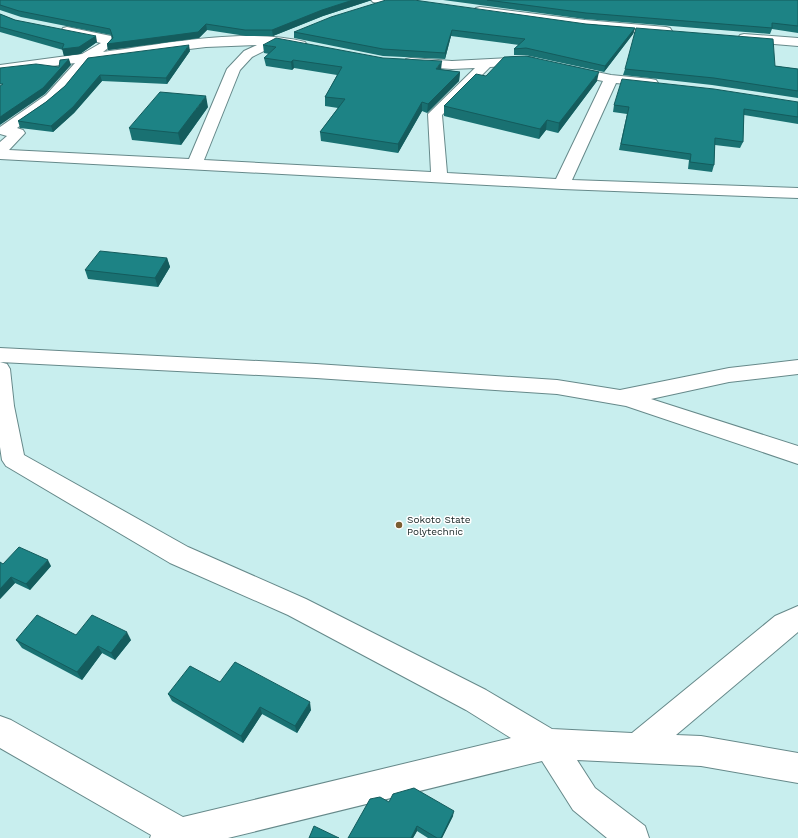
<svg xmlns="http://www.w3.org/2000/svg" width="798" height="838" viewBox="0 0 798 838" font-family="'Work Sans',sans-serif">
<style>
.lines{fill:none;stroke-linecap:round;stroke-linejoin:round}
.minor-casing{stroke:#66898a;stroke-width:2}
.minor{fill:#fff;fill-rule:evenodd}
.wall{fill:#197172}
.shaded-wall{fill:#145c5d}
.building{fill:#1d8385;stroke:#145c5d}
.poi-dot{fill:#7a5d31;stroke:#fff;stroke-width:1.5}
.labels{text-anchor:middle;stroke-width:3;stroke-linejoin:round;paint-order:stroke}
.poi-label{font-size:10px;fill:#142323;stroke:#fff;text-anchor:start}
</style>
<rect width="100%" height="100%" fill="#c8eeee"/>
<g class="lines">
<g class="minor-casing">
<g id="minor">
<path d="M371,0H389L390,1L388,3L384,4L373,2Z"/>
<path d="M480,7L585,20L666,27L670,28L672,31L670,34L666,35L585,28L476,12L474,10L476,8Z"/>
<path d="M67,27L111,36L113,44L103,52C164,44 246,27 305,42L307,45L305,48L301,49L274,46L252,57L240,70L204,160L431,172L428,114L475,68L452,69L411,66L406,65L405,62L406,59L411,58L452,61L529,57L534,58L535,61L534,64L490,67L442,115L447,173L556,179L603,81L563,73L561,70L563,67L568,66L611,75L651,79L656,80L658,83L656,86L651,87L616,83L572,180L798,188V198L562,189L0,159V142L7,136L0,134V127L46,95L75,63L0,73V65L82,54L101,43L63,34L61,31L63,28ZM257,45L244,51L227,69L189,159L9,150L25,133L23,130L17,128C45,108 71,91 89,61L206,47Z"/>
<path d="M744,34L798,38V46L740,41L738,38L740,35Z"/>
<path d="M0,348L316,364L557,380L620,390L729,368L798,360V374L729,382L651,399L798,446V464L626,406L557,394L316,378L0,362L7,364L10,369L14,406L24,455L188,547L306,599L486,690L552,729L632,733L775,616L798,606V632L676,735L701,736L798,753V783L701,766L577,760L595,788L645,826L649,838H607L573,810L542,761L228,838H150L151,835L0,748V716L11,720L183,817L511,738L466,710L288,615L170,563L6,466L2,460L0,447Z"/>
</g>
</g>
<use href="#minor" class="minor"/>
</g>
<g class="wall">
<path d="M0,0H372L323,16L273,36H246L207,30L199,38L108,50L107,44L112,38L111,35L21,17L0,10Z"/>
<path d="M443,0H798V33L772,29L770,34L585,19Z"/>
<path d="M0,14L15,20L97,42L80,54L64,56L63,50L0,32Z"/>
<path d="M586,24L635,28L633,34L604,72L525,55H514V49L519,45L451,36L445,59L383,56L294,38V32Z"/>
<path d="M263,45L460,72L459,81L427,113L422,111L398,153L321,141L320,132L338,108L325,106V97L337,75L294,68L292,70L266,66L264,58L269,54L264,53Z"/>
<path d="M190,51L167,84L102,81L74,113L53,132L20,128L18,121L46,102L65,86L88,58Z"/>
<path d="M775,66L798,69V98L712,85L623,75L625,69Z"/>
<path d="M486,76L597,81L558,133L546,130L539,139L444,116V106Z"/>
<path d="M798,102V124L744,115L743,142L740,148L715,145L714,165L712,172L688,169L689,160L619,150L627,114L613,112L614,105Z"/>
<path d="M208,107L181,145L132,140L129,128Z"/>
<path d="M167,258L170,267L158,287L88,279L85,270Z"/>
<path d="M3,564L51,566L30,590L15,583L0,599Z"/>
<path d="M76,635L131,640L115,660L102,653L82,680L22,648L16,640Z"/>
<path d="M220,682L311,710L297,733L262,714L243,743L172,701L168,694Z"/>
<path d="M389,802L453,816L442,838H428L417,831L413,838H348Z"/>
</g>
<g class="shaded-wall">
<path d="M353,0H372L323,16L273,36L272,30L322,10Z"/>
<path d="M206,24L207,30L199,38L108,50L107,44Z"/>
<path d="M635,28L633,34L604,72L605,66Z"/>
<path d="M452,30L451,36L445,59V53Z"/>
<path d="M96,36L97,42L80,54L64,56L62,49Z"/>
<path d="M189,45L190,51L167,84L166,78Z"/>
<path d="M69,59L71,65L45,94L0,125V117Z"/>
<path d="M293,60L294,68L292,70L291,62Z"/>
<path d="M442,61L441,70L436,69Z"/>
<path d="M460,72L459,81L427,113L428,104Z"/>
<path d="M599,72L597,81L558,133L559,123Z"/>
<path d="M100,75L102,81L74,113L53,132L51,126Z"/>
<path d="M206,96L208,107L181,145L178,133Z"/>
<path d="M422,102V111L398,153V144Z"/>
<path d="M547,120L546,130L539,139L540,129Z"/>
<path d="M167,258L170,267L158,287L155,278Z"/>
<path d="M48,560L51,566L30,590L26,584Z"/>
<path d="M11,577L15,583L0,599V589Z"/>
<path d="M127,632L131,640L115,660L111,653Z"/>
<path d="M98,646L102,653L82,680L77,672Z"/>
<path d="M310,702L311,710L297,733L295,726Z"/>
<path d="M260,707L262,714L243,743L241,736Z"/>
<path d="M454,811L453,816L442,838H441Z"/>
<path d="M417,826V831L413,838H411Z"/>
</g>
<g class="building">
<path d="M0,0H353L322,10L272,30H245L206,24L198,32L107,44L113,38L110,29L19,11L0,5Z"/>
<path d="M386,0H414L586,24L635,28L605,66L526,48L514,49L525,39L452,30L445,53L383,49L294,32L331,17Z"/>
<path d="M487,0H798V26L772,23V28L586,13Z"/>
<path d="M0,14L15,20L96,36L79,47L62,49L64,44L0,27Z"/>
<path d="M636,28L773,39L775,66L798,69V91L714,78L625,69Z"/>
<path d="M276,38L383,58L442,61L436,69L460,72L428,104L422,102L398,144L320,132L345,99L325,97L342,67L293,60L291,62L264,58L276,47L263,45Z"/>
<path d="M189,45L166,78L100,75L73,107L51,126L18,121L46,102L65,86L88,58Z"/>
<path d="M526,56L599,72L559,123L547,120L540,129L444,106L476,74L486,76L504,57Z"/>
<path d="M69,59L43,88L0,117V86L3,84H0V68L36,64L59,67L60,60Z"/>
<path d="M622,79L714,89L798,102V117L744,109L743,142L715,138L714,165L690,162L691,154L621,144L629,107L614,105Z"/>
<path d="M160,92L206,96L178,133L129,128Z"/>
<path d="M100,251L167,258L155,278L85,270Z"/>
<path d="M19,547L48,560L26,584L11,577L0,589V562L3,564Z"/>
<path d="M37,615L76,635L92,615L127,632L111,653L98,646L77,672L16,640Z"/>
<path d="M235,662L310,702L295,726L260,707L241,736L168,694L190,666L220,682Z"/>
<path d="M414,788L454,811L441,838H437L417,826L411,838H348L370,799L380,797L389,802L393,794Z"/>
<path d="M314,826L339,838H309Z"/>
</g>
<circle class="poi-dot" cx="399" cy="525" r="4"/>
<g class="labels">
<g class="poi-label">
<text x="407" y="523">Sokoto State<tspan x="407" dy="12">Polytechnic</tspan></text>
</g>
</g>
</svg>
